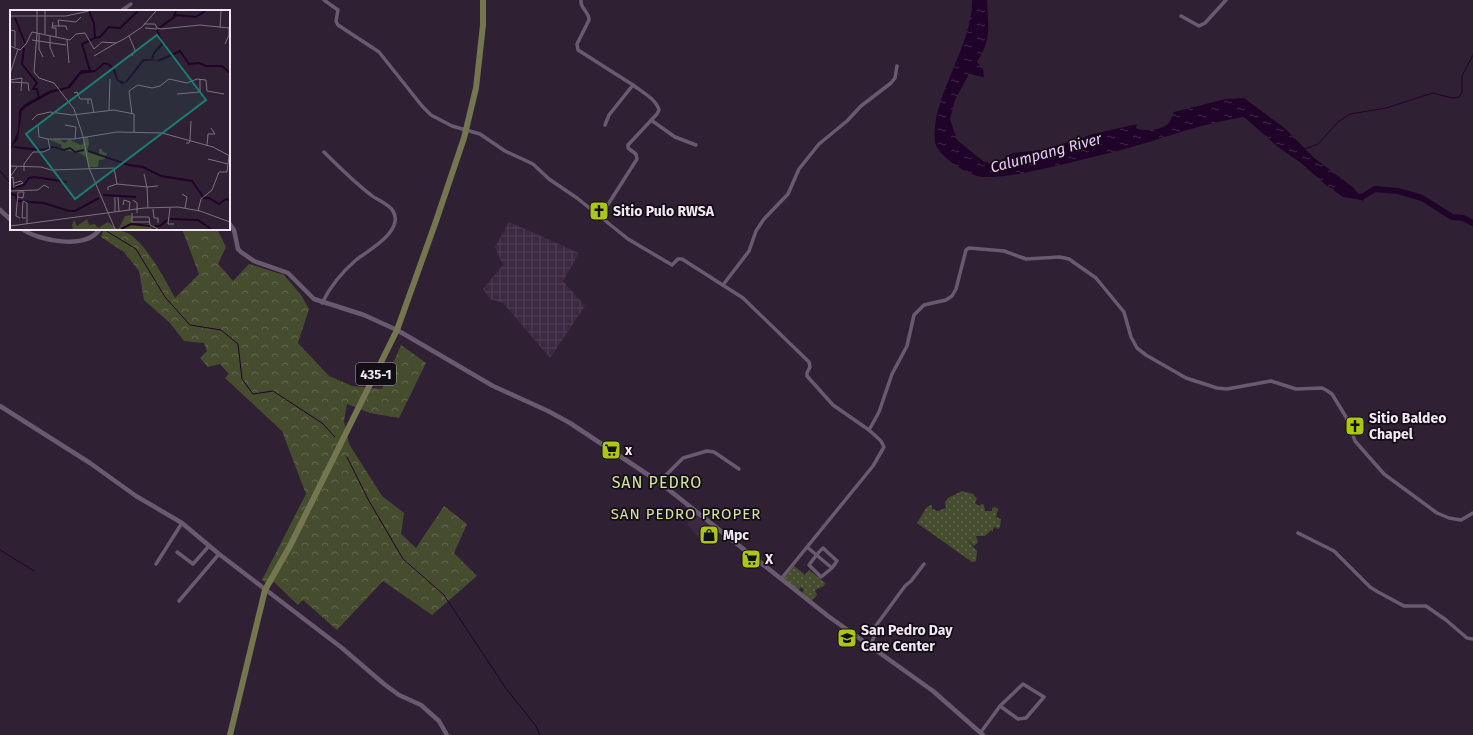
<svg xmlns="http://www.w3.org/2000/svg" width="1473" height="735" viewBox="0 0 1473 735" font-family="'Fira Sans',sans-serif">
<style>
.built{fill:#3b2941}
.industrial{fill:url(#industrial-grid)}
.grass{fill:url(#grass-dots)}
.forest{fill:url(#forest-crowns)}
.water{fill:url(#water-ripples)}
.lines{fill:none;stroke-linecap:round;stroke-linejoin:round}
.stream{stroke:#200329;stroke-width:1}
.river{stroke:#200329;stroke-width:6}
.minor{stroke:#6a5a6f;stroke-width:3.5}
.tertiary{stroke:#6a5a6f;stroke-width:4.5}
.primary{stroke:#747650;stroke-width:6}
.labels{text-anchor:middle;stroke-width:3.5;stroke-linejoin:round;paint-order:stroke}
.shield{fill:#130d15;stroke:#aea6b1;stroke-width:1}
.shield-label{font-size:13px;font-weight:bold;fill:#f1e8f4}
.poi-label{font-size:14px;font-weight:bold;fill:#f1e8f4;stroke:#130d15;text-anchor:start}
.water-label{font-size:15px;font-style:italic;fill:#efc5fd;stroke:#130d15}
.neighbourhood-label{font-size:15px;letter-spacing:1px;fill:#d5e599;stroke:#130d15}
.quarter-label{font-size:16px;letter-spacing:1px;fill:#d5e599;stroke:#130d15}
.inset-river{fill:none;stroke:#200329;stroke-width:2}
.inset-road{fill:none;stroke:#7d7180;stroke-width:1}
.view{fill:#1a7c75;fill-opacity:0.15;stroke:#1a7c75;stroke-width:2}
.inset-edge{fill:none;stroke:#f1e8f4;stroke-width:2}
</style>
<defs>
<pattern id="industrial-grid" width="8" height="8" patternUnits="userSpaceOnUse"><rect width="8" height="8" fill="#3b2941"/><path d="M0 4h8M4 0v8" fill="none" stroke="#4e3e54"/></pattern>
<pattern id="grass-dots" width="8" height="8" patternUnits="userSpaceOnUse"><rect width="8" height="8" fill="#464d2e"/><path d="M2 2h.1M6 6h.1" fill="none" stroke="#61674d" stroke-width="1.8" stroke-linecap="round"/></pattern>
<pattern id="forest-crowns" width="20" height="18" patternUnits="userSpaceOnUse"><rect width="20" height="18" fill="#464d2e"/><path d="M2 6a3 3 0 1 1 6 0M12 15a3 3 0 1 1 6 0" fill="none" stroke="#61674d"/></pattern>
<pattern id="water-ripples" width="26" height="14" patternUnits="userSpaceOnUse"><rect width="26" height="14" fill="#200329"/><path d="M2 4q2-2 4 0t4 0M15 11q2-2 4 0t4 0" fill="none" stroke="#412849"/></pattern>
</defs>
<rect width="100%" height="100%" fill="#2f2133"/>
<path class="built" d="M694,512L717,530L704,544L687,524Z"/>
<path class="industrial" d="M509,222L579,253L563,281L585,306L550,358L503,303L490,299L483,289L503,265L495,247Z"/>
<g class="grass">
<path d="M962,491L973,494L977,499L975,503L979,506L982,504L984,505L985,511H992V508L995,507L998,509L996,517L1001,519L1000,527L998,529L995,527L993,529V532L991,530L985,536H976L978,542L974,546L965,537L977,551L976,561L972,562L917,523L927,507L932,505V509L938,511L946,508L945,502L948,498Z"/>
<path d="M793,565L805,575L809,570L825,583L824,586L815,590L817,595L811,601L802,593L804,590L801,587L798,591L782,578Z"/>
</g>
<path class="forest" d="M104,229C113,229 123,230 131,235C150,250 164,278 175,298L199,274L182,229H217L226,247L218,264L233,281L249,264L284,275L301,295L309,309L298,343L329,376L352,386L382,389L401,345L426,363L399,418L370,413L347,404L344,421L349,444L382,496L404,513L401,534L416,548L444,506L467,524L454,553L477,576L432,615L383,581L337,630L303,600L298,605L274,582L270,586L262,580L306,494L282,431L225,378L229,374L220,364L208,367L200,358L207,351L204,343L184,341L170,323L144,300L139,271L124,252L101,237Z"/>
<path class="water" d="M972,0H987C988,26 992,40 977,62L983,69L984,77L969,74L955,100L950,119L957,140L983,161L993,165L1013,153L1046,149L1093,134L1137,124L1136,128C1144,132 1161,130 1168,124C1171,121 1172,115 1174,112L1225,99L1244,98L1286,129L1313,157L1354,188L1364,202L1327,186L1301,163L1278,147L1244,117C1217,121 1190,129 1165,137C1129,149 1093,157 1056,166C1033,171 1006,178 982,177C969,176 937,156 935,142C930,98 973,46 972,0Z"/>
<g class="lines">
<g class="stream">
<path d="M1305,149L1318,144L1338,122L1350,114L1386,108L1433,93L1452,98L1459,97L1462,92V76L1473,55"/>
<path d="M0,171L11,184"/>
<path d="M103,229L136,249L165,297L190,325L221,330L238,344L242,379L253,394L273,391L322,423L335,437"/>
<path d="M347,457L369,501L403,559L444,595L505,687L536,726L540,735"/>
<path d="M0,550L34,571"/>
</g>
<path class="river" d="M1337,189L1344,194L1362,197L1375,189L1398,191L1422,198L1452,217L1463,218L1473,223"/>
<g class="minor">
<path d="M324,0L338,10L336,21L338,25L379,52L422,106L431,115L452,126L480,134L505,151L533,164L549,179L577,198L628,239L672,265L678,259H682L743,298L809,362L810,367L807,373V376L833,405L869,430L881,441L884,447L873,466L781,579"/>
<path d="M581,0C580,9 589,11 589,20L577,44L578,50L633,85"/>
<path d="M121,11L131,4"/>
<path d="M1181,16L1199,26L1205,23L1226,0"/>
<path d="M651,120L675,137L696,145"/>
<path d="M600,217L637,159L636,154L628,148V145L657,114L659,110C656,99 642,92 633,85L609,115L605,125"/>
<path d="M723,285L749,251L756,231L764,219L788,194L799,169L819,144L847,121L861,106L891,83L895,78L897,66"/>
<path d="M322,303C330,287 342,272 356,260C367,251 405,231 393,211C389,204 377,200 371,195C354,182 339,167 324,152"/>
<path d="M869,430L879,412L892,374L907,346L914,315L924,305L946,300L952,296L956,289L966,250L969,248L1004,251L1026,259L1060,257L1069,259L1096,278L1124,312L1131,337L1137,348L1146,355L1186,378L1217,388L1227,389L1271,381L1296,389L1322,388L1326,390L1332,394L1346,417L1355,441L1384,474L1437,513L1449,518L1461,520L1473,513"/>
<path d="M659,482L683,458L707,451L714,452L739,469"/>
<path d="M1298,533L1334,551L1370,587L1378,592L1404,606H1426L1446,620L1467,638L1473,639"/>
<path d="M807,547L832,568L821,577L809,565C813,560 818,552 823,548L837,561L832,568"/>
<path d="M177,552L193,564L209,546"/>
<path d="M156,564L182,523"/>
<path d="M179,601L219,554"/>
<path d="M870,646L874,637L872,631L905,586L911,581L924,564"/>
<path d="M1023,684L1044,697L1026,718L1018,719L1000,706Z"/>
<path d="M981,732L1000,706"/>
</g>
<g class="tertiary">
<path d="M0,210L11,220"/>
<path d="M229,223L234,230L238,249L241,252L254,261L288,273L314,299L364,315L397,330L493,386L548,411L570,423L659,482L828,616L933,691L983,735"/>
<path d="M22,229C39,241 86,250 100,229"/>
<path d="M0,406L90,463L136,496L182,523L219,554L342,648L384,684L399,695L421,705L439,721L447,735"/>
</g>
<path class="primary" d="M230,735L265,590L290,546L397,330L435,224L464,138L476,88L483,25V0"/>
</g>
<defs>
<g id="church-square" transform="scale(1)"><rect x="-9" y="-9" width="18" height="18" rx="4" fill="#adc610" stroke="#130d15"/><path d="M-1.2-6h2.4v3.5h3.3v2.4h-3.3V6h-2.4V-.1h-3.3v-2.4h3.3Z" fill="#111"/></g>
<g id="supermarket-square" transform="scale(1)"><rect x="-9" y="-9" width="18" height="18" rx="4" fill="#adc610" stroke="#130d15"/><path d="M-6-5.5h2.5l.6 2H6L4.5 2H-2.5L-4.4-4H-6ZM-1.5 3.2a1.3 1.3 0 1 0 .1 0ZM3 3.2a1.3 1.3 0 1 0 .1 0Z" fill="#111"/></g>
<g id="shop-square" transform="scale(1)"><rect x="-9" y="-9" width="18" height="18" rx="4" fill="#adc610" stroke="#130d15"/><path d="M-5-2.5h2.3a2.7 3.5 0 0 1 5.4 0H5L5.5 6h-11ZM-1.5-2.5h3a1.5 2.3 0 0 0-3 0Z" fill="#111"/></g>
<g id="school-square" transform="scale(1)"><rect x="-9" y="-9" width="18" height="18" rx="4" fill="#adc610" stroke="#130d15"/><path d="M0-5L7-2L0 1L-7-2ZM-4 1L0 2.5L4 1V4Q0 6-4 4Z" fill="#111"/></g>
</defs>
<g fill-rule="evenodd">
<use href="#church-square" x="599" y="211"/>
<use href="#church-square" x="1355" y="426"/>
<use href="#supermarket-square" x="611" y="450"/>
<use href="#shop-square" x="709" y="535"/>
<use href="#supermarket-square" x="751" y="559"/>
<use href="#school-square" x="847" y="638"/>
</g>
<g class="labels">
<rect class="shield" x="356" y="363" width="40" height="22" rx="3"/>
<g class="shield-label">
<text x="376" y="379">435-1</text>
</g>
<g class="poi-label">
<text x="613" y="216">Sitio Pulo RWSA</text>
<text x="1369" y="423">Sitio Baldeo<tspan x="1369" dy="16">Chapel</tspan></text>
<text x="625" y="455">x</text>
<text x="723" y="540">Mpc</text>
<text x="765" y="564">X</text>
<text x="861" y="635">San Pedro Day<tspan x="861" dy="16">Care Center</tspan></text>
</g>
<g class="water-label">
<text transform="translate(1046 153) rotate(-15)" y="5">Calumpang River</text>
</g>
<g class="neighbourhood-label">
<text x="686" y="519">SAN PEDRO PROPER</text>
</g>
<g class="quarter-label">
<text x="657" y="488">SAN PEDRO</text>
</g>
</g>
<g transform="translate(10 10)">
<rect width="220" height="220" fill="#2f2133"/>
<path d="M74,127H78L79,134L77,140L89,144V139H92L93,142L97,143L95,149L89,150L88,157H79L76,147L70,143L41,138L43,136L51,138L52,135L40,130L49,129L55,133L59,129L70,135L73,134ZM121,205L123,215L139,214L142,219H63L62,215L64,210L67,216L77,209L79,215L85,214L88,218L98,212L107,219L109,218L115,206Z" fill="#464d2e"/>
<path d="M133,49L151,50L134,51L117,72L112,74L107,71L102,58L95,54L85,62L71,64L60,78L41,83L16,97L12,101L8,129L0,140L8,120L9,100L15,94L41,80L57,77L71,60H85L94,52L100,54L106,61L108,70L115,72Z" fill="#200329"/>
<path class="inset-river" d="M79,1L84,13L85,28L72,34L80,61M5,8L15,33M163,8L167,5L186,7L195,1M149,18L163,8L166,1M85,28L90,27L99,17L110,18L128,1M14,38L12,54L27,73L23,79H27L29,88M142,49L144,43L152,34L147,20M148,51L170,41L179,54L189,53L196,56H212L220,63M4,137L31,140L44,137L54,140L60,138L65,142L74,140M78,141L119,155L133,157L151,166L182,171L194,188H199L209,194L216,189L220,190M0,179L14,175L19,168L24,167L57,172M0,184L6,185L7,191L34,193L59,201H65L89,188M93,185L126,187M160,209L188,210L201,219M145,216H150L157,210M111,219L121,214L140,216"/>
<path class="inset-road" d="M0,6H56L79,1M43,12L42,18H46V27M134,14H145L147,18L151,19L190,15L219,18L220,13M43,16H56L57,20M49,16L48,10L66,12L71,7M135,18L147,19M210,18L211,1M0,20L5,21V37M27,23L24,62L29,68L44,73L64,99L73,126L79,158L105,219M27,23V1M29,24V39L33,47M35,24V1M40,26V37L44,47M119,26L125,40L122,46M22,30L56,35M57,30L59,53M215,34L219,25V18M0,36L10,40L16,34L22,22L60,30L66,24L75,23L84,39L92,32L106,33L114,29L132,17L146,1M84,46L106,33M0,64L8,39M0,70L12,68L11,81M0,72L18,73L19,81M64,83L67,82L70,89H78M167,84L190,82V69M78,94V89H81L84,103M99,100L100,69M122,104L119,81L128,75L142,78L150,76L159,69L177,73L187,69L196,70L197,81L214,84M22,110L27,105L40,102L62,105L104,100L124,104V123M28,115L29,127L38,129H64L107,122L152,123L203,137L220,146M55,115L66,117L65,129M176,133H179L180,130L181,111M197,136L198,124H205L201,118M198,149L218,154M0,156L31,157L41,160L104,158L107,174L137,177L138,198M14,161V154L23,142H33L40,139L38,129M134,164L137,177L148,176M0,167L7,157M0,168L3,167L4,178M4,173L11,171L13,173L5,176M98,180V177L107,174M0,181L28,180L34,175L39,178M8,182L6,206L10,208M172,184L177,187L175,198M8,187L13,188L14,182H8M105,187V202M108,187L109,202M123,190L127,193V203M113,195L114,190L120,192L119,200M160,198L158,214H164M143,199L144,208H148V213M188,201L191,189L202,180L209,162H217L219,146M122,203V212H140M122,207H139L140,215L148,219M16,208H12L13,191L17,193V214M0,216L134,198L168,197L190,201L220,212"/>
<path class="view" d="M147,25L196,90L65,189L16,124Z"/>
<rect width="220" height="220" class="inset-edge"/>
</g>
</svg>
